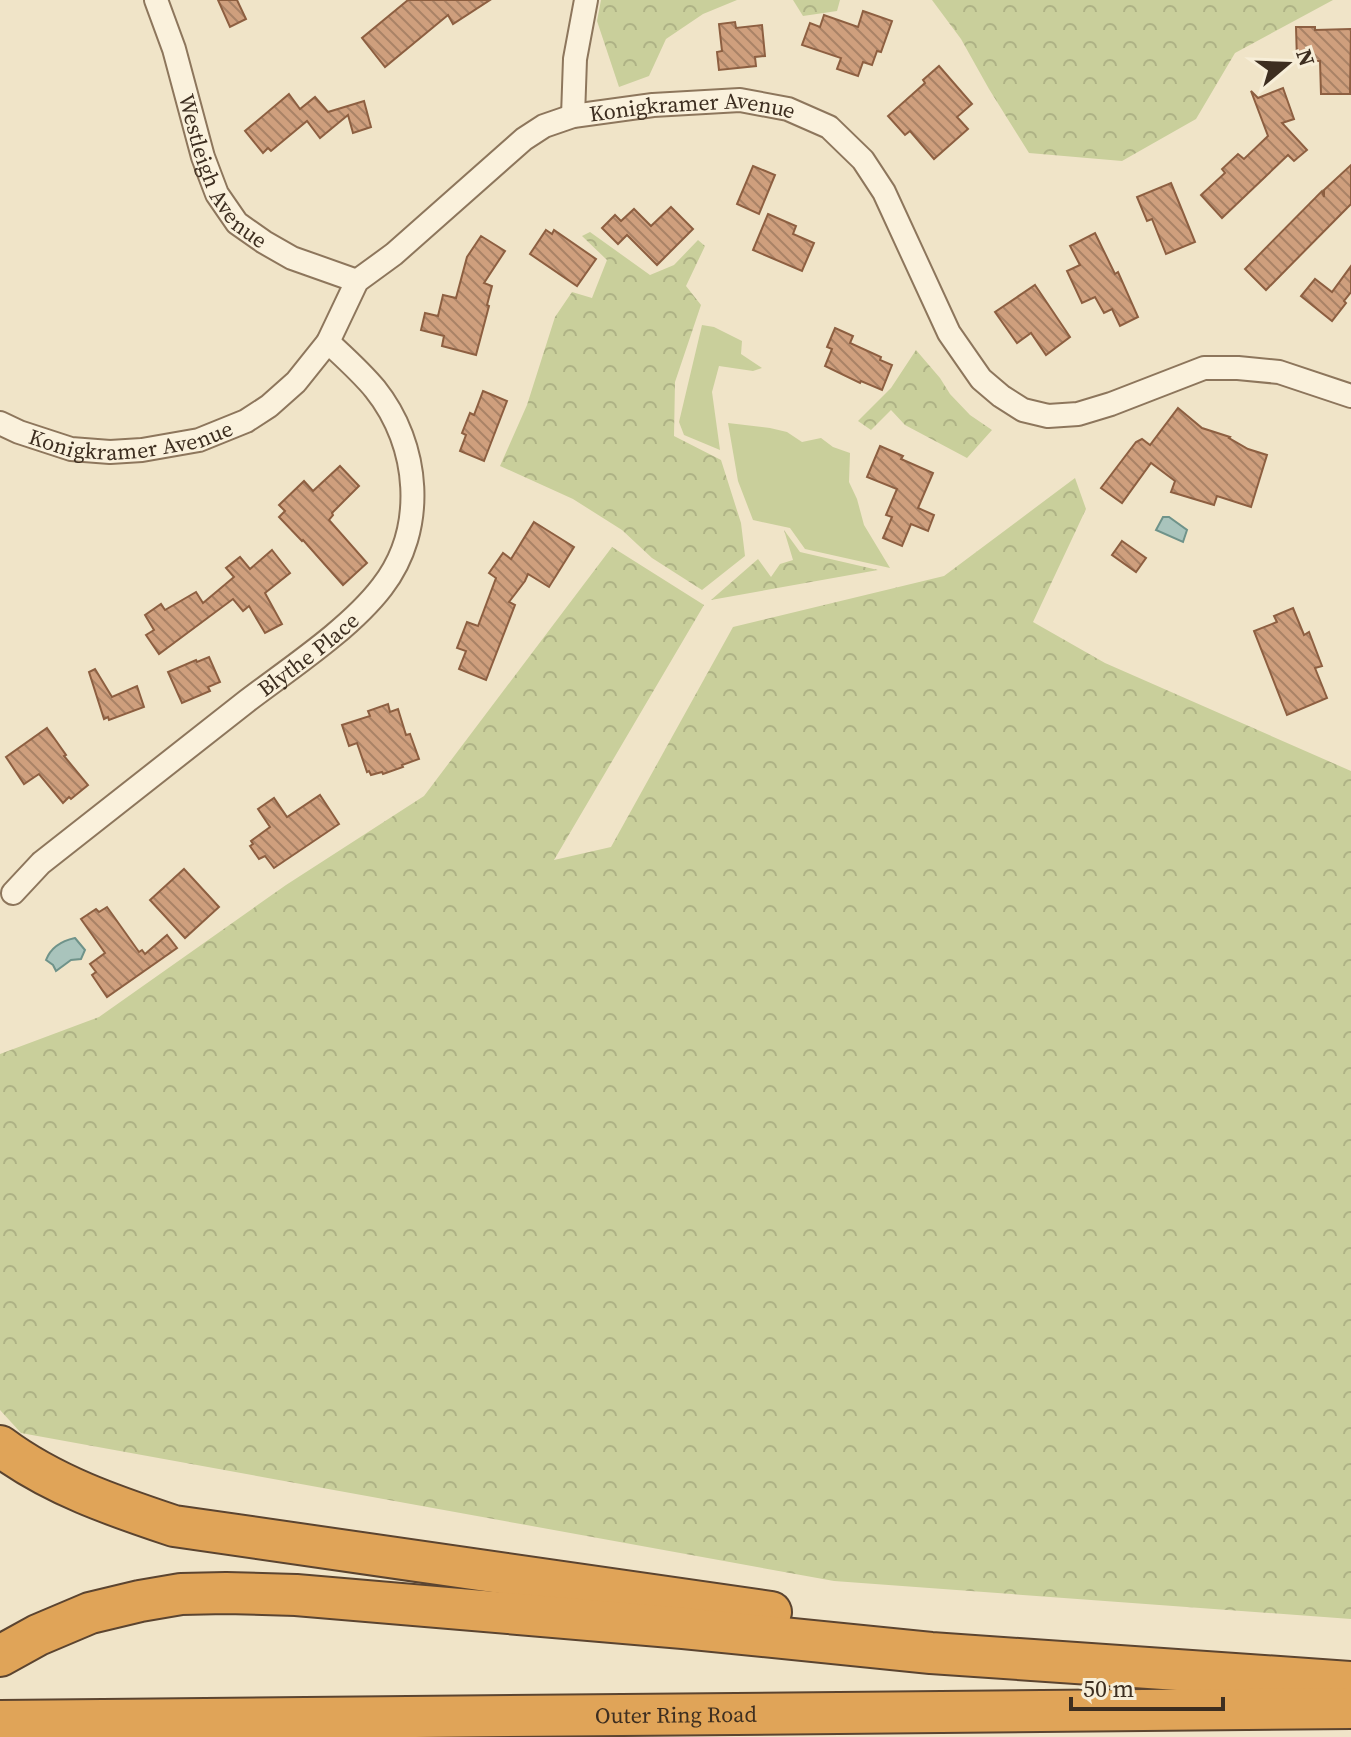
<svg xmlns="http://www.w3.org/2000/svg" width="1351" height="1737" viewBox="0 0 1351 1737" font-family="'Source Serif 4',serif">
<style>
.green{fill:#c9cf9b}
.forest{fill:url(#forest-crowns)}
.water{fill:#a9c4bc;stroke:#6f938a;stroke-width:2}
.building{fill:url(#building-back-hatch);stroke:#8d5f41;stroke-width:2}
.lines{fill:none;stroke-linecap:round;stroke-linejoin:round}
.street-casing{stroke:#8d765c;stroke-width:26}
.highway-casing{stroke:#5b4430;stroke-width:44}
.street{stroke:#faf1dc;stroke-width:22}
.highway{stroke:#e0a458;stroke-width:40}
.labels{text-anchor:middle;stroke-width:6;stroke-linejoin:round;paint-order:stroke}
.street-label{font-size:22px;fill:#3d2e20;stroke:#f7eed8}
</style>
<defs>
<pattern id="forest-crowns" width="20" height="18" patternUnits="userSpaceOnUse" patternTransform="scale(2)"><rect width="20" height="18" fill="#c9cf9b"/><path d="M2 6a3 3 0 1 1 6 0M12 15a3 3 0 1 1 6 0" fill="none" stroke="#aeb285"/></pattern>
<pattern id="building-back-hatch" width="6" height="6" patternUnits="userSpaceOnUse" patternTransform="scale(2)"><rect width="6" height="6" fill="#cf9f7d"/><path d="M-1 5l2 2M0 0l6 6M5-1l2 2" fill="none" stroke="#a98266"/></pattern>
</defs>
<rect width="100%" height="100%" fill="#f0e4c8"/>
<g class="green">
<path d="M702,325L714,327L742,341L741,354L762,368L753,371L719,366L712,392L720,450L684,435L679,422Z"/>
<path d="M728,423L770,428L787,432L802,442L821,438L833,447L850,453L849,482L857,499L864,525L890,568L805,549L790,528L753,520L738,481Z"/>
</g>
<g class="forest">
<path d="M601,0H737L703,14L666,39L649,76L619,87L597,21Z"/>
<path d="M793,0H840L837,11L803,16Z"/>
<path d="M932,0H1333L1235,53L1196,119L1122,161L1029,153L989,89L961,39Z"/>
<path d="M590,232L650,275L674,265L698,240L705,246L686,286L701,305L675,382L674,436L721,460L741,523L745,556L702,590L652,558L622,530L573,499L500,466L527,405L555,317L572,292L592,298L607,260L582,236Z"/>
<path d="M916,350L940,378L950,394L970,415L992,430L967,458L905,425L891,410L871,430L858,421L891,388Z"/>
<path d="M1075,478L1086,509L1033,622L1105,663L1351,771V1619L834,1581L21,1433L0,1410V1054L99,1017L286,885L424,796L612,547L704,605L554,860L611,847L733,627L944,576Z"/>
<path d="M784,530L800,552L878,570L711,600L758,559L771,577L780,564L793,560Z"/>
</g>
<g class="water">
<path d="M1163,517H1169L1187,530L1183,542L1156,530Z"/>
<path d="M75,938L85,950L81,959L71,960L56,971L53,965L46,960C51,947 61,941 75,938Z"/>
</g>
<g class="building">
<path d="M218,0H237L246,19L230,27Z"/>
<path d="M408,0H490L453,24L448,15L385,67L362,38Z"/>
<path d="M863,11L892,21L881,52L877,51L872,65L863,62L858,76L837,69L841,58L802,45L810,23L820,27L824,15L858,27Z"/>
<path d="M735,22L736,28L762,25L765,56L755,57L756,66L719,70L717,52L722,51L719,24Z"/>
<path d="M1296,27H1315V30L1351,29L1350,94H1321L1320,61H1297Z"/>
<path d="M939,66L972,104L957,117L968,129L934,159L910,131L905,135L888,116L925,83L923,80Z"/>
<path d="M1283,88L1294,119L1282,123L1307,150L1294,161L1288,155L1222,218L1201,195L1225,173L1222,169L1238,154L1244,159L1268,136L1251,91L1258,98Z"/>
<path d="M289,94L300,109L315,97L328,112L364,101L371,127L353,133L348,115L320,138L307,121L271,151L268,148L263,153L245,131Z"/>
<path d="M1351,165V204L1266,290L1245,269L1322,191L1324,197V190Z"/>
<path d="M753,166L775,175L759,214L737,204Z"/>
<path d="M1171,183L1195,242L1166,254L1152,219L1147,221L1137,197Z"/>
<path d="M671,207L693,229L657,265L627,235L618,244L602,228L615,215L621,221L634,209L651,226Z"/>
<path d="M768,214L796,226L793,234L814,243L802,271L753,250Z"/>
<path d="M546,230L552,234L554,230L596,259L577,286L530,254Z"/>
<path d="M1095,233L1115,274L1118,272L1138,317L1120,326L1112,309L1104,313L1095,297L1082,303L1067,271L1080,265L1070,246Z"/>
<path d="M481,236L505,251L484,283L492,286L487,305L489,306L476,355L442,346L444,336L421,330L425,313L438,316L443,295L456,298L467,257Z"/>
<path d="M1351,266V292L1344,301L1346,303L1332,321L1301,296L1315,279L1332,292Z"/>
<path d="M1035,285L1070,337L1046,355L1031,333L1017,343L995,312Z"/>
<path d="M835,328L853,336L850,343L881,357L880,360L892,365L882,390L861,381L860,383L825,366L832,349L827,347Z"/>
<path d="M483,391L507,401L484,461L460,451L466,435L462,433L470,413L474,415Z"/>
<path d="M1178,408L1202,428L1230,437L1229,438L1248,449L1267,455L1251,507L1217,496L1214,505L1171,492L1175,481L1151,463L1122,503L1101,488L1136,442L1142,439L1150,445Z"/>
<path d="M880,446L903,456L901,459L933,473L918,508L934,515L928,531L911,524L902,546L883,538L892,517L886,515L897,489L867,477Z"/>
<path d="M340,466L359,486L332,513L333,515L329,520L367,563L343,585L303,540L302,541L279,517L285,511L279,505L304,481L313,491Z"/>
<path d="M534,522L574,547L549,587L528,574L525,581L509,602L515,605L486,680L459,669L466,651L457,648L467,622L478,626L496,578L489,573L503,553L511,559Z"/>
<path d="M1122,541L1146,558L1136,572L1112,555Z"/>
<path d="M272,550L290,573L265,593L282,624L265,633L249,606L243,611L233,599L159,654L146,635L154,630L145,615L161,604L165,610L196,592L203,603L234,577L226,568L240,557L250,569Z"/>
<path d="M1293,608L1304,635L1309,632L1322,666L1315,668L1327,698L1287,715L1254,631L1277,622L1274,616Z"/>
<path d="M209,657L220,682L208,687L210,691L182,703L168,672L196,660L197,662Z"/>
<path d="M95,669L112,697L137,686L144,707L109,720L108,717L104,719L89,672Z"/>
<path d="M388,704L390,712L398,709L406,735L410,734L419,759L402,765L403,767L383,774L382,772L371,775L369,771L367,772L357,743L349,746L342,725L370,716L368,711Z"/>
<path d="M47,728L66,755L64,756L88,785L71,799L69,797L63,803L39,774L24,784L6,757Z"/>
<path d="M320,795L339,824L274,868L265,856L259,859L250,846L253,844L251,841L270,827L258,809L274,798L287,817Z"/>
<path d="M184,869L219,907L185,938L150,900Z"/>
<path d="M107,907L139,952L142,950L145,954L167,935L177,948L107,997L92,975L96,972L90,964L105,953L81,919L96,909L99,912Z"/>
</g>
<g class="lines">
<g class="street-casing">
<g id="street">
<path id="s1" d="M156,0L174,49L203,157L217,194L237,223L264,242L292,258L357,281"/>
<path d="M573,116L575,59L586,0"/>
<path id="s2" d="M0,423L19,432L71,449L110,452L142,450L199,440L246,421L269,406L296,382L328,342L357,281L394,254L524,139L544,126L573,116L653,105L740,100L788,109L829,127L863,160L884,192L949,333L981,379L1001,396L1023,410L1048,416L1078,414L1111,404L1204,368H1238L1279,372L1351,396"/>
<path id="s3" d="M13,893L41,863C110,809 179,755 247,701C289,669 350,629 382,587C427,529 420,445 375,389C361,372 344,357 328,342"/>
</g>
</g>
<g class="highway-casing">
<g id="highway">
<path d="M0,1446C52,1485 114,1506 174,1526L771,1612"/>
<path d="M0,1656L38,1635L90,1613L140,1601L181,1594L226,1593L296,1595L683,1628L931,1653L1351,1682"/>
<path id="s4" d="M0,1721L1351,1708"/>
</g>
</g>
<use href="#street" class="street"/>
<use href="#highway" class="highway"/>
</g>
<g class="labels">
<g class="street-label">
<text dy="8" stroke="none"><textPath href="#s2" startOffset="832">Konigkramer Avenue</textPath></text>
<text dy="8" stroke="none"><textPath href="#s1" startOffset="186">Westleigh Avenue</textPath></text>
<text dy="8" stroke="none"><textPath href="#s2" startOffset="136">Konigkramer Avenue</textPath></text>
<text dy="8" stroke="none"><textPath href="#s3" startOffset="380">Blythe Place</textPath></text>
<text dy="8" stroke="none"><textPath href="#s4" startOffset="676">Outer Ring Road</textPath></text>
</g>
</g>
<g transform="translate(1287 64) rotate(71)" stroke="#f7eed8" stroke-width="6" paint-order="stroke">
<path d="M0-6L14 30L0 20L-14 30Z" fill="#3d2e20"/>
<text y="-12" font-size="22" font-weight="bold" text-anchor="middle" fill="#3d2e20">N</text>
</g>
<path d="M1071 1697v12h152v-12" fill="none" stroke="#3d2e20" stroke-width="4"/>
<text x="1083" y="1697" font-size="24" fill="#3d2e20" stroke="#f7eed8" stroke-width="6" paint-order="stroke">50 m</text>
</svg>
